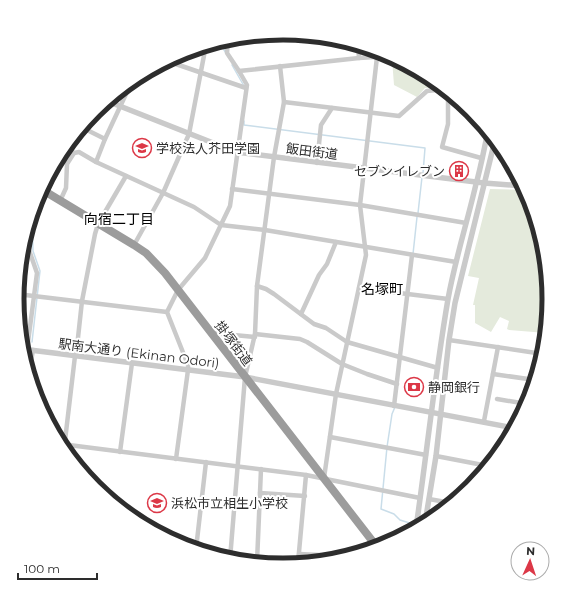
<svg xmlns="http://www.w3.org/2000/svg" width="566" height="597" viewBox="0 0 566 597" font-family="Montserrat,'Noto Sans JP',sans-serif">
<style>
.green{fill:#e4eadc}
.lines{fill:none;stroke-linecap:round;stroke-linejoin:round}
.stream{stroke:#c9dde9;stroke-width:1.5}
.minor{stroke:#cacaca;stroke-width:4.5}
.tertiary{stroke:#cacaca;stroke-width:5.5}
.trunk{stroke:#9c9c9c;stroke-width:8}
.labels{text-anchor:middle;stroke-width:4;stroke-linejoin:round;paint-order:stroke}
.poi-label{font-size:13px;fill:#2d2d2d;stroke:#fff;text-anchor:start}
.street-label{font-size:13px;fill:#2d2d2d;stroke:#fff}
.neighbourhood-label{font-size:14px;fill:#000;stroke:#fff}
.rim{fill:none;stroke:#2d2d2d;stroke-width:5}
</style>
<rect width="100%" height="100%" fill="#fff"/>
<g class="green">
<path d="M392,59H397L431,77L442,87L425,88L417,97L394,85Z"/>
<path d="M490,189L525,190L529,197L544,247L549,299L546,333L509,330L507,329L509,321L500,317L491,332L475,323V305H473L479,278L468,276Z"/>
</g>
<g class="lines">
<g class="stream">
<path d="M226,53L224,50L226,39"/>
<path d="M232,65L244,86"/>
<path d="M244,121V125L425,148L423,173"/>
<path d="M418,213L422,177"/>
<path d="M30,220L32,221L33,251L40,271L32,342"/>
<path d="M413,254L417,217"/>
<path d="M27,368L29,361"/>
<path d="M395,407L392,414L387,447L381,509L394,514L400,520L416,525"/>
</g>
<g class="minor">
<path d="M228,39L227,53L239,71"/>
<path d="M358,45L359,58L391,56"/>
<path d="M167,61L246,88"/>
<path d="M448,92V124L442,147L481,158"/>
<path d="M284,102L399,116L427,91L446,89"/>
<path d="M81,127L105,139"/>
<path d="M64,148L74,153L79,152L96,162L194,207L221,225L265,230L456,262"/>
<path d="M96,162L105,139L133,79"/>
<path d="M317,163L321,125L332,108"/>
<path d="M232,189L360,205L466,223"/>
<path d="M60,201L66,188L67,164L74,153"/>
<path d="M134,245L163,193L189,134L206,45"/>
<path d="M257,286L266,289L274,294L314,324L326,328L347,342L438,368"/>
<path d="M359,288L448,299"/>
<path d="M17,294L167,312"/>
<path d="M301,314L319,275L327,264L336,242"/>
<path d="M212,333L255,337"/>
<path d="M255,334L300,339L307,342L342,364L367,374L397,384"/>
<path d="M449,340L543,354"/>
<path d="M76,356L82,301L95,234L98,224L126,176"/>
<path d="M24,357L27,350L37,273L29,250L28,226"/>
<path d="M29,374L33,350"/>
<path d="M493,374L535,380"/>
<path d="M497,399L527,404"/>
<path d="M394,406L412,255"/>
<path d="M484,421L498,347"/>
<path d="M330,437L426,455"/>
<path d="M61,444L306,475L420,498"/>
<path d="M64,449L75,356"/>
<path d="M120,452L132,363"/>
<path d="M436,456L488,466"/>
<path d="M176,459L188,370V365L167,312L178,290L205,258L230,206L247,85L239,71L359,58"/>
<path d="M324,478L336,394L366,255L360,205L377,57"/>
<path d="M260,493L305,496"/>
<path d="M429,499L451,503"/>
<path d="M196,549L206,462"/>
<path d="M299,554L320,555L336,559"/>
<path d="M230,559L245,377L255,334L257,286L274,157L284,102L280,66"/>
<path d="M257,562L261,469"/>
<path d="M298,563L306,475"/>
</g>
<g class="tertiary">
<path d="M107,101L236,152L484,183L523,186"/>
<path d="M22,349L245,377L514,428"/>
<path d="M425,523L436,456L449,340L455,303L495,140"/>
<path d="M416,528C427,451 435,375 448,299C455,260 467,223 476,184C481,167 484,149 488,131"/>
</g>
<path class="trunk" d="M41,189L134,245L146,253L165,273L377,547"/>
</g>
<defs>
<g id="school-ring" transform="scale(1)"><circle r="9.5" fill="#fff" stroke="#dc3847" stroke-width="1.5"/><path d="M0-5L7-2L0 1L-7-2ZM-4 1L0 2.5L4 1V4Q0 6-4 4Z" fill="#dc3847"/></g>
<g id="building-ring" transform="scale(1)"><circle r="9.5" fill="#fff" stroke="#dc3847" stroke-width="1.5"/><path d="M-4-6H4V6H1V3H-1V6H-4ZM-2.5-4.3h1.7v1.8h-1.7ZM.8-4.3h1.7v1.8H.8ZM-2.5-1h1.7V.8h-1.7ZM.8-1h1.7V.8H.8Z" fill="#dc3847"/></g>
<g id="bank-ring" transform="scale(1)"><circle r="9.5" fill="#fff" stroke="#dc3847" stroke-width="1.5"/><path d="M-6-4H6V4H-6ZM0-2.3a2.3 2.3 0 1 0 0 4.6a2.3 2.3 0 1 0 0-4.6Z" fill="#dc3847"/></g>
</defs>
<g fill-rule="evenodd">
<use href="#school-ring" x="142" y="148"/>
<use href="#building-ring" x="459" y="171"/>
<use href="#bank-ring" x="414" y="387"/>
<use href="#school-ring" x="157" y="503"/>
</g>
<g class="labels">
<g class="poi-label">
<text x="156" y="153">学校法人芥田学園</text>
<text x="445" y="176" text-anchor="end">セブンイレブン</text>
<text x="428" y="392">静岡銀行</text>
<text x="171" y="508">浜松市立相生小学校</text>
</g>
<g class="street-label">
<text transform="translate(312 151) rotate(7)" y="5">飯田街道</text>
<text transform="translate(234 343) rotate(53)" y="5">掛塚街道</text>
<text transform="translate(139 353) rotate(7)" y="5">駅南大通り (Ekinan Odori)</text>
</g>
<g class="neighbourhood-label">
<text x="119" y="224">向宿二丁目</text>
<text x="382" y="294">名塚町</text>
</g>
</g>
<path d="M0 0H566V597H0ZM24 299a259 259 0 1 1 518 0a259 259 0 1 1-518 0Z" fill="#fff" fill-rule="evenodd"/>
<path class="rim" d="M24 299a259 259 0 1 1 518 0a259 259 0 1 1-518 0Z"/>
<g transform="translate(530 561) rotate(3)"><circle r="19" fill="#ffffff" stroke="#ababab"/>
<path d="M0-3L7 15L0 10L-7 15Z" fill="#dc3847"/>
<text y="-6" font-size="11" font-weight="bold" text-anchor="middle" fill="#2d2d2d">N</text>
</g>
<path d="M18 573v6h79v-6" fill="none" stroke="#2d2d2d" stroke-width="2"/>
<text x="24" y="573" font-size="12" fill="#2d2d2d" stroke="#ffffff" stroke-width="3" paint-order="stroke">100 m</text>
</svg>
